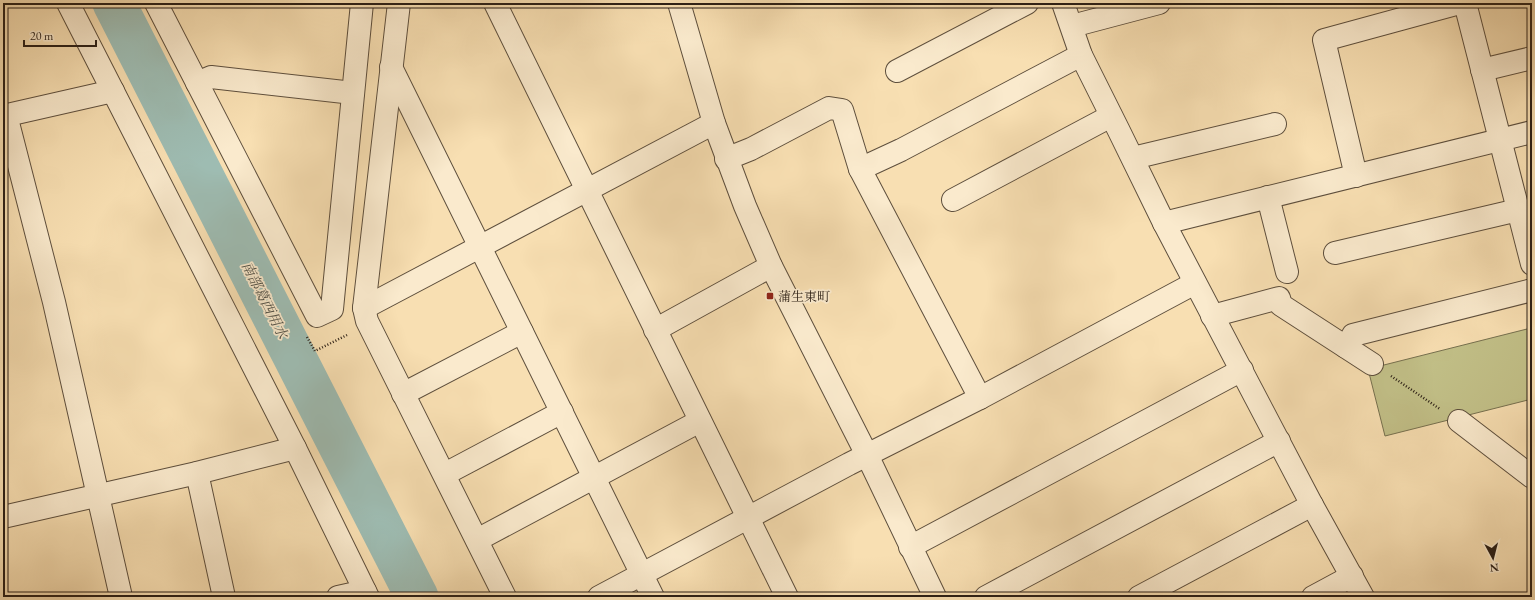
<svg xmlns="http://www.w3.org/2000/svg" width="1535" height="600" viewBox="0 0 1535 600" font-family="'EB Garamond','Noto Serif JP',serif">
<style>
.green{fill:#c2c088;stroke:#76704f}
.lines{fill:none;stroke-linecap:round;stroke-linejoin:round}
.river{stroke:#9ebcb2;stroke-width:43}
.minor-casing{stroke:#5e4f3d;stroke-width:24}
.path{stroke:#2b1f16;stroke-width:2.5;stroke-dasharray:1 2;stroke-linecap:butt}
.minor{stroke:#faeacd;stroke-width:22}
.poi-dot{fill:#8f2418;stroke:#faeacd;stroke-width:1.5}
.labels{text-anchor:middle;stroke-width:3.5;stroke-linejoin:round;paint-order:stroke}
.poi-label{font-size:13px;fill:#2b1f16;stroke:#faeacd;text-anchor:start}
.water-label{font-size:14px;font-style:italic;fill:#4e4e45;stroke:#faeacd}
</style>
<rect width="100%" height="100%" fill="#f8dfb2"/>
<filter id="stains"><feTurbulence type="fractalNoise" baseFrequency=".005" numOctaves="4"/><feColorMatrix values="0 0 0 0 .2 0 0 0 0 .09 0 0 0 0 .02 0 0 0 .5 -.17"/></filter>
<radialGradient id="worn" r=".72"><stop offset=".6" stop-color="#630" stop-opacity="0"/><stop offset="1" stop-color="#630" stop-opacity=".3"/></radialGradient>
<path class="green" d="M1531,328L1532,333V399L1385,436L1368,369Z"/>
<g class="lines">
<path class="river" d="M114,3L417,597"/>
<g class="minor-casing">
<g id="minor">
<path d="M68,3L295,448L368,597"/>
<path d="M156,3L317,316L332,309L362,3"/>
<path d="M399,3L364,308L367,321L505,597"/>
<path d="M495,3L787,597"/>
<path d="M679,3L714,123L745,206L771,266L867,455L935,597"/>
<path d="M1063,3L1081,55L1119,131L1164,223L1312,505L1363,597"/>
<path d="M1465,3L1532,264"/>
<path d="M1072,26L1159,3"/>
<path d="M391,67L653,597"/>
<path d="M1482,70L1532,58"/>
<path d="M897,71L1027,3"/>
<path d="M197,83L211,77L353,93"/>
<path d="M6,115L54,302L121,597"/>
<path d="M3,116L113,91"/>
<path d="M1133,158L1275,124"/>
<path d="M726,159L751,149L829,108L842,110L860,169L980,398"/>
<path d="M860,169L901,150L1081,55"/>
<path d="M1356,176L1324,40L1460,3"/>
<path d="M1268,197L1287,272"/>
<path d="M953,200L1111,116"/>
<path d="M1164,223L1532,132"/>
<path d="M1335,253L1518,210"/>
<path d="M364,308L714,123"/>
<path d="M1212,316L1279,298L1281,305L1372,364"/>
<path d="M655,330L771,266"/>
<path d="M1346,347L1353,335L1532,290"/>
<path d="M403,394L522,332"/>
<path d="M1459,421L1532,477"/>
<path d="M197,473L224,597"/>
<path d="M445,474L562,412"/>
<path d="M3,517L197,473L295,448"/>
<path d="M477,540L700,421"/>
<path d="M910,547L1242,370"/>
<path d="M338,597L365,591"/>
<path d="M599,597L849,464L980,398L1195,283"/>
<path d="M986,597L1279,441"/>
<path d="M1139,597L1312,505"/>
<path d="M1313,597L1352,576"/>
</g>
</g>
<g class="path">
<path d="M307,337L315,351L347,335"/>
<path d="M1391,376L1440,409"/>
</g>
<use href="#minor" class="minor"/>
</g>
<rect class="poi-dot" x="766" y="292" width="8" height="8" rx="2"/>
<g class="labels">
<g class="poi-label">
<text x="778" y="301">蒲生東町</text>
</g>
<g class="water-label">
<text transform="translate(265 300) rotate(63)" y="5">南部葛西用水</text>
</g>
</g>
<rect width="1535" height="600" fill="none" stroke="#f8dfb2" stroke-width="16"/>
<rect x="4" y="4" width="1527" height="592" fill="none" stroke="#2b1f16" stroke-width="2"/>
<rect x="8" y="8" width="1519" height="584" fill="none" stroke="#2b1f16"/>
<g transform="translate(1493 558) rotate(173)" stroke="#faeacd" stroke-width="3" paint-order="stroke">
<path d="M0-3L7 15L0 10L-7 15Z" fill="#2b1f16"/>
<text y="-6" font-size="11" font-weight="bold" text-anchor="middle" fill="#2b1f16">N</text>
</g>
<path d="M24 40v6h72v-6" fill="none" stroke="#2b1f16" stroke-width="2"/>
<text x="30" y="40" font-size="12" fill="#2b1f16" stroke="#faeacd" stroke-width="3" paint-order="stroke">20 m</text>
<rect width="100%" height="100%" filter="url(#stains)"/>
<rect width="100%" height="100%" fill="url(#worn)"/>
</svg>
